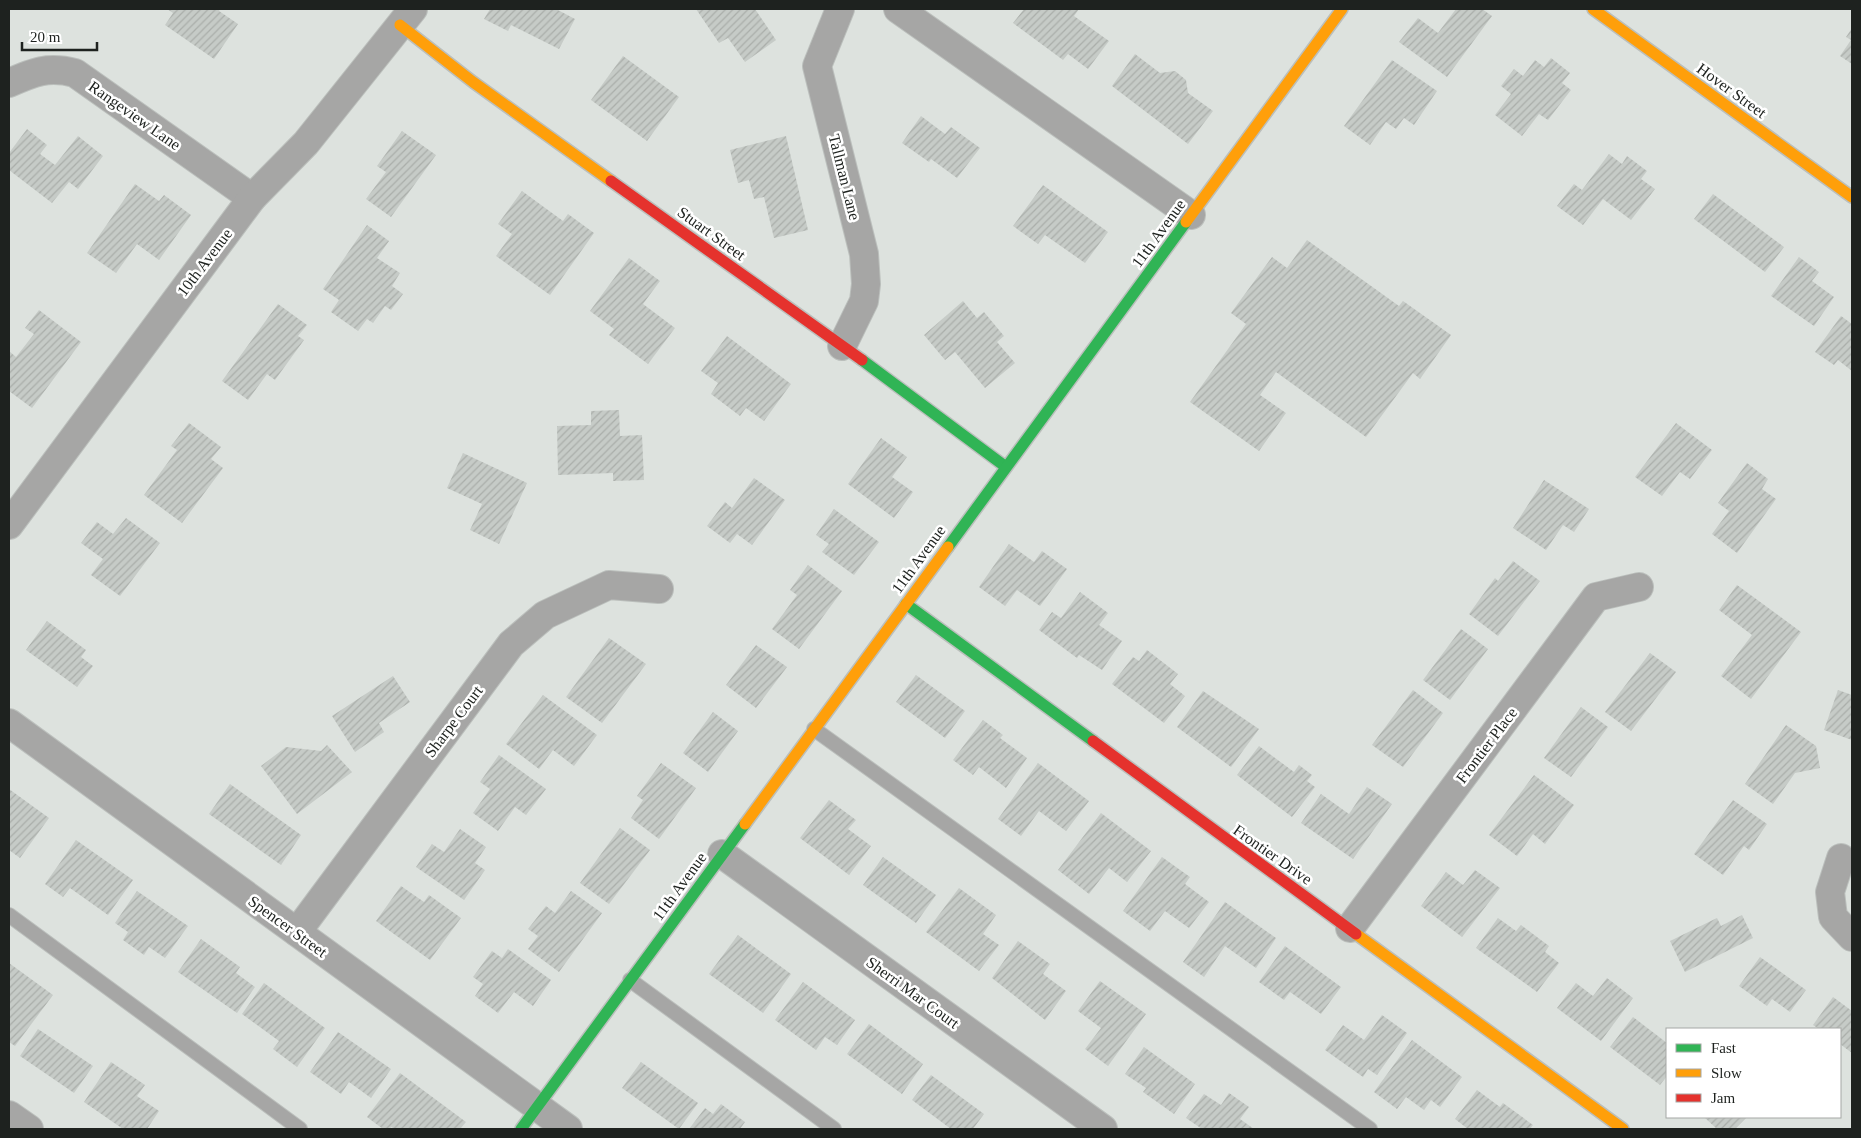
<svg xmlns="http://www.w3.org/2000/svg" width="1861" height="1138" viewBox="0 0 1861 1138" font-family="Georgia,serif">
<style>
.building{fill:url(#building-hatch)}
.lines{fill:none;stroke-linecap:round;stroke-linejoin:round}
.lane-casing{stroke:#bbbfbc;stroke-width:16}
.street-casing{stroke:#bbbfbc;stroke-width:30}
.fast-casing{stroke:#bbbfbc;stroke-width:14}
.slow-casing{stroke:#bbbfbc;stroke-width:14}
.jam-casing{stroke:#bbbfbc;stroke-width:14}
.lane{stroke:#a6a6a5;stroke-width:14}
.street{stroke:#a6a6a5;stroke-width:28}
.fast{stroke:#30b455;stroke-width:11}
.slow{stroke:#ff9f0a;stroke-width:11}
.jam{stroke:#e5322d;stroke-width:11}
.labels{text-anchor:middle;stroke-width:5;stroke-linejoin:round;paint-order:stroke}
.street-label{font-size:16px;fill:#1e221f;stroke:#fff}
</style>
<defs>
<pattern id="building-hatch" width="6" height="6" patternUnits="userSpaceOnUse" patternTransform="scale(1.25)"><rect width="6" height="6" fill="#c6cbc7"/><path d="M-1 1l2-2M0 6l6-6M5 7l2-2" fill="none" stroke="#aaaeaa"/></pattern>
</defs>
<rect width="100%" height="100%" fill="#dde2de"/>
<g class="building">
<path d="M167,9H220L219,11L238,24L214,59L165,25L173,13Z"/>
<path d="M490,9H556L575,19L559,49L511,25L508,31L484,19Z"/>
<path d="M696,9H755L776,40L745,62L728,38L719,43Z"/>
<path d="M1024,9H1079L1074,16L1109,41L1088,69L1068,54L1063,60L1013,23Z"/>
<path d="M1456,9H1482L1492,16L1447,77L1399,42L1418,18L1438,33Z"/>
<path d="M1852,28V64L1840,56L1851,40L1846,37Z"/>
<path d="M1135,54L1160,73L1175,71L1186,80L1188,93L1213,111L1188,144L1112,86Z"/>
<path d="M623,56L679,97L647,141L591,100Z"/>
<path d="M1551,58L1570,73L1562,83L1571,90L1548,120L1539,114L1522,136L1495,115L1511,94L1501,86L1514,69L1523,76L1535,60L1544,67Z"/>
<path d="M1392,60L1437,91L1414,125L1404,118L1396,129L1386,122L1370,145L1344,126Z"/>
<path d="M921,116L945,134L951,127L980,148L957,178L931,159L929,162L902,143Z"/>
<path d="M27,129L47,145L40,154L55,165L78,136L103,156L78,189L69,182L52,203L9,170V153Z"/>
<path d="M402,131L436,155L391,217L366,199L386,172L377,166Z"/>
<path d="M786,136L808,230L774,238L764,197L754,199L749,180L738,183L730,150Z"/>
<path d="M1609,154L1622,164L1627,156L1647,171L1641,179L1655,189L1631,220L1603,199L1583,225L1557,206L1574,184L1582,190Z"/>
<path d="M135,184L159,201L164,195L191,215L159,260L137,244L116,273L87,253Z"/>
<path d="M1043,185L1108,232L1085,263L1045,235L1038,244L1013,226Z"/>
<path d="M522,191L563,221L568,214L594,233L550,295L496,256L512,234L498,224Z"/>
<path d="M1713,194L1784,247L1765,272L1694,219Z"/>
<path d="M367,225L389,241L377,258L400,273L392,286L403,294L391,310L385,306L373,323L367,319L358,331L331,312L339,300L323,289Z"/>
<path d="M1307,240L1399,306L1403,301L1451,335L1420,379L1413,373L1366,437L1276,372L1260,395L1286,413L1259,451L1190,402L1246,324L1231,313L1272,257L1287,268Z"/>
<path d="M1799,257L1819,272L1812,281L1834,297L1814,326L1771,296Z"/>
<path d="M629,258L660,281L643,304L675,328L648,364L609,335L614,329L590,311Z"/>
<path d="M963,301L977,318L984,312L1004,336L997,342L1015,363L985,388L955,352L945,360L924,335Z"/>
<path d="M278,304L307,325L298,336L304,340L275,380L267,374L248,400L222,381Z"/>
<path d="M39,310L81,342L32,408L9,391V351L16,357L34,334L25,328Z"/>
<path d="M1841,316L1852,324V371L1838,360L1834,365L1815,352Z"/>
<path d="M727,336L791,384L764,421L746,408L740,416L711,394L718,383L701,371Z"/>
<path d="M619,410L620,436L642,435L644,480L613,481V473L558,475L557,426L591,425V411Z"/>
<path d="M189,423L221,447L211,459L223,468L182,523L144,495L177,450L171,446Z"/>
<path d="M1676,423L1712,450L1690,479L1680,472L1662,496L1635,477Z"/>
<path d="M881,438L907,457L892,477L913,492L894,518L848,484Z"/>
<path d="M463,453L527,483L499,544L470,530L482,504L447,488Z"/>
<path d="M1747,463L1768,479L1762,489L1776,499L1737,553L1712,534L1729,511L1718,503Z"/>
<path d="M754,478L785,500L752,545L737,534L730,543L707,526L725,502L732,508Z"/>
<path d="M1544,480L1589,509L1574,532L1563,525L1546,550L1513,528Z"/>
<path d="M834,509L879,542L854,575L822,552L829,544L816,535Z"/>
<path d="M126,518L160,543L120,596L91,575L103,559L81,543L97,522L113,534Z"/>
<path d="M1009,544L1034,562L1042,551L1067,569L1040,606L1017,590L1005,606L979,587Z"/>
<path d="M1513,561L1540,581L1498,636L1469,614L1495,578L1498,581Z"/>
<path d="M808,565L842,591L799,649L772,629L797,595L790,590Z"/>
<path d="M1737,585L1801,632L1751,699L1721,676L1752,635L1719,610Z"/>
<path d="M1080,592L1108,613L1099,625L1122,641L1102,670L1079,655L1077,658L1039,630L1052,612L1061,618Z"/>
<path d="M47,621L86,650L81,657L93,666L77,687L26,650Z"/>
<path d="M1461,629L1488,649L1450,700L1423,680Z"/>
<path d="M609,638L646,664L602,723L566,697Z"/>
<path d="M756,645L787,667L756,708L726,685Z"/>
<path d="M1147,650L1178,674L1170,684L1185,696L1164,723L1112,684L1133,657L1139,661Z"/>
<path d="M1650,653L1676,672L1631,731L1605,712Z"/>
<path d="M916,675L965,711L945,738L896,702Z"/>
<path d="M393,676L410,702L379,723L384,732L355,752L332,716Z"/>
<path d="M1413,690L1443,713L1403,767L1372,745Z"/>
<path d="M1838,690L1852,695V740L1824,730Z"/>
<path d="M1203,691L1259,729L1231,767L1177,727Z"/>
<path d="M543,695L597,735L574,766L553,750L539,769L506,744Z"/>
<path d="M1581,707L1608,727L1571,777L1544,758Z"/>
<path d="M713,712L738,731L708,772L683,753Z"/>
<path d="M983,720L1003,735L1000,738L1027,758L1006,788L979,767L973,775L953,760Z"/>
<path d="M1786,725L1816,746L1820,768L1795,773L1773,804L1745,784Z"/>
<path d="M327,745L352,772L297,814L261,766L286,747L321,751Z"/>
<path d="M1259,746L1294,772L1299,765L1312,775L1307,781L1315,787L1292,817L1237,775Z"/>
<path d="M499,755L546,789L526,815L515,807L498,831L473,813L490,789L480,782Z"/>
<path d="M661,763L696,788L659,839L631,818L643,800L637,796Z"/>
<path d="M1038,763L1089,801L1066,831L1039,811L1021,836L998,819Z"/>
<path d="M1534,775L1574,805L1545,844L1533,834L1517,856L1489,835Z"/>
<path d="M230,784L301,835L281,865L209,814Z"/>
<path d="M1367,787L1392,804L1353,859L1301,823L1321,794L1349,814Z"/>
<path d="M9,789L49,818L20,858L9,850Z"/>
<path d="M829,800L856,820L848,829L871,846L849,875L800,838Z"/>
<path d="M1733,800L1767,824L1749,850L1744,846L1723,875L1694,854Z"/>
<path d="M1101,813L1151,851L1127,882L1109,868L1089,894L1058,870Z"/>
<path d="M620,828L650,850L609,904L580,883Z"/>
<path d="M460,829L486,847L475,863L485,870L464,900L416,867L432,844L444,852Z"/>
<path d="M76,840L133,880L108,915L70,888L63,897L45,884Z"/>
<path d="M883,857L936,895L916,923L863,885Z"/>
<path d="M1162,857L1190,877L1185,884L1209,902L1189,928L1165,911L1150,931L1123,911Z"/>
<path d="M1475,870L1500,888L1462,937L1421,906L1446,872L1463,885Z"/>
<path d="M401,886L424,902L429,895L461,918L430,960L376,921Z"/>
<path d="M959,888L996,915L983,934L999,945L979,971L926,932Z"/>
<path d="M137,891L188,926L165,958L149,947L144,955L123,940L128,932L115,923Z"/>
<path d="M571,891L602,913L559,972L528,949L538,936L528,929L546,906L555,913Z"/>
<path d="M1225,902L1276,938L1256,968L1225,946L1204,977L1183,962Z"/>
<path d="M1742,915L1753,938L1685,972L1670,941L1717,918L1721,926Z"/>
<path d="M1498,918L1516,931L1521,925L1549,946L1545,952L1559,963L1537,992L1476,948Z"/>
<path d="M738,935L791,974L763,1013L709,974Z"/>
<path d="M201,939L240,967L236,973L255,987L237,1013L178,972Z"/>
<path d="M1018,941L1050,964L1043,974L1066,991L1045,1020L992,978Z"/>
<path d="M1285,946L1341,987L1321,1014L1290,992L1284,1000L1259,982Z"/>
<path d="M508,949L551,980L533,1006L514,992L498,1013L475,996L483,984L473,977L492,951L502,958Z"/>
<path d="M1760,957L1806,990L1790,1012L1772,999L1767,1006L1739,986Z"/>
<path d="M9,963L53,995L15,1046L9,1042Z"/>
<path d="M1607,978L1633,998L1601,1041L1557,1008L1576,983L1593,996Z"/>
<path d="M1100,981L1146,1014L1108,1066L1085,1049L1101,1028L1078,1011Z"/>
<path d="M803,982L855,1020L837,1045L825,1037L816,1050L775,1020Z"/>
<path d="M264,983L325,1028L297,1067L273,1049L279,1041L242,1014Z"/>
<path d="M1833,997L1852,1011V1053L1840,1044V1029H1819L1813,1025Z"/>
<path d="M1382,1015L1407,1033L1377,1075L1368,1069L1363,1077L1325,1050L1343,1025L1364,1040Z"/>
<path d="M1633,1017L1667,1043V1076L1660,1085L1610,1047Z"/>
<path d="M869,1024L923,1064L902,1094L847,1054Z"/>
<path d="M38,1029L93,1066L74,1093L20,1056Z"/>
<path d="M338,1032L391,1069L371,1098L349,1082L341,1094L310,1072Z"/>
<path d="M1412,1040L1462,1077L1440,1107L1431,1100L1424,1110L1406,1097L1397,1109L1374,1092Z"/>
<path d="M1144,1047L1195,1084L1174,1114L1143,1092L1146,1088L1125,1074Z"/>
<path d="M111,1062L145,1085L137,1096L159,1111L147,1129H123L84,1102Z"/>
<path d="M641,1062L698,1103L679,1129L622,1088Z"/>
<path d="M400,1073L466,1122L460,1129H395L391,1127L390,1129H383L367,1117Z"/>
<path d="M931,1075L984,1114L973,1129H951L912,1100Z"/>
<path d="M1477,1090L1500,1107L1503,1103L1533,1125L1530,1129H1468L1455,1119Z"/>
<path d="M1229,1093L1249,1107L1240,1119L1254,1129H1202L1186,1118L1204,1094L1221,1105Z"/>
<path d="M721,1104L745,1122L740,1129H689L705,1108L713,1114Z"/>
<path d="M1704,1117H1747L1735,1129H1717Z"/>
</g>
<g class="lines">
<g class="lane-casing">
<g id="lane">
<path d="M814,729L1370,1129"/>
<path d="M9,915L300,1129"/>
<path d="M630,980L834,1129"/>
</g>
</g>
<g class="street-casing">
<g id="street">
<path d="M840,9L817,66L864,254L866,284L864,301L842,346"/>
<path d="M898,9L1191,215"/>
<path d="M9,83C34,72 48,66 75,73L252,198"/>
<path d="M9,525L252,198L306,143L413,9"/>
<path d="M9,723L568,1129"/>
<path d="M722,854L1103,1129"/>
<path d="M1841,858L1830,892L1833,917L1852,937"/>
<path d="M1350,928L1596,597L1639,587"/>
<path d="M297,932L511,644L545,615L609,585L659,589"/>
<path d="M9,1115L29,1129"/>
</g>
</g>
<g class="fast-casing">
<g id="fast">
<path d="M862,360L1006,467"/>
<path d="M948,547L1186,222"/>
<path d="M906,604L1093,741"/>
<path d="M521,1129L745,824"/>
</g>
</g>
<g class="slow-casing">
<g id="slow">
<path d="M1593,9L1852,197"/>
<path d="M400,25L473,82L611,181"/>
<path d="M1186,222L1342,9"/>
<path d="M745,824L948,547"/>
<path d="M1356,934L1623,1129"/>
</g>
</g>
<g class="jam-casing">
<g id="jam">
<path d="M611,181L862,360"/>
<path d="M1093,741L1356,934"/>
</g>
</g>
<use href="#lane" class="lane"/>
<use href="#street" class="street"/>
<use href="#fast" class="fast"/>
<use href="#slow" class="slow"/>
<use href="#jam" class="jam"/>
</g>
<g class="labels">
<g class="street-label">
<text transform="translate(1732 90) rotate(36)" y="6">Hover Street</text>
<text transform="translate(135 115) rotate(35)" y="6">Rangeview Lane</text>
<text transform="translate(845 177) rotate(76)" y="6">Tallman Lane</text>
<text transform="translate(712 233) rotate(36)" y="6">Stuart Street</text>
<text transform="translate(1158 233) rotate(-54)" y="6">11th Avenue</text>
<text transform="translate(204 262) rotate(-53)" y="6">10th Avenue</text>
<text transform="translate(918 559) rotate(-54)" y="6">11th Avenue</text>
<text transform="translate(453 721) rotate(-53)" y="6">Sharpe Court</text>
<text transform="translate(1486 745) rotate(-53)" y="6">Frontier Place</text>
<text transform="translate(1273 854) rotate(35)" y="6">Frontier Drive</text>
<text transform="translate(679 886) rotate(-54)" y="6">11th Avenue</text>
<text transform="translate(288 926) rotate(36)" y="6">Spencer Street</text>
<text transform="translate(913 992) rotate(36)" y="6">Sherri Mar Court</text>
</g>
</g>
<rect width="1861" height="1138" fill="none" stroke="#1e221f" stroke-width="20"/>
<rect x="1666" y="1028" width="175" height="90" fill="#ffffff" stroke="#a5a7a5"/>
<rect x="1676" y="1044" width="25" height="8" fill="#30b455" stroke="#a5a7a5"/>
<text x="1711" y="1053" font-size="15" fill="#1e221f">Fast</text>
<rect x="1676" y="1069" width="25" height="8" fill="#ff9f0a" stroke="#a5a7a5"/>
<text x="1711" y="1078" font-size="15" fill="#1e221f">Slow</text>
<rect x="1676" y="1094" width="25" height="8" fill="#e5322d" stroke="#a5a7a5"/>
<text x="1711" y="1103" font-size="15" fill="#1e221f">Jam</text>
<path d="M22 42v8h75v-8" fill="none" stroke="#1e221f" stroke-width="2.5"/>
<text x="30" y="42" font-size="15" fill="#1e221f" stroke="#ffffff" stroke-width="4" paint-order="stroke">20 m</text>
</svg>
